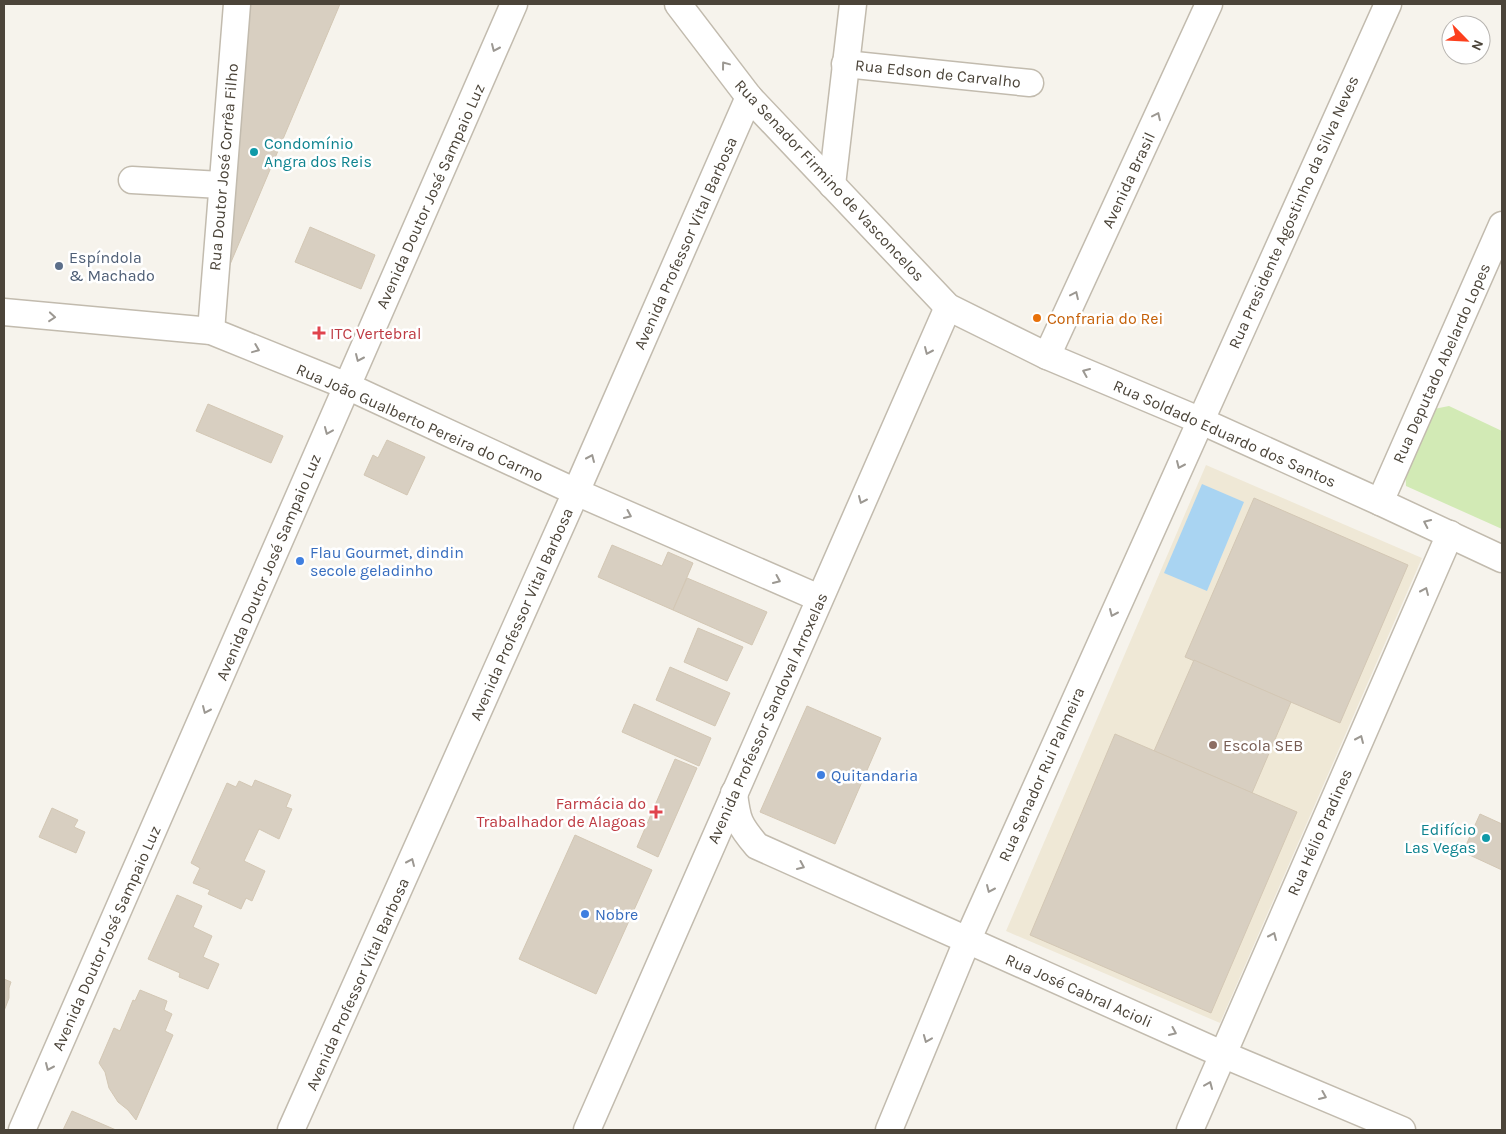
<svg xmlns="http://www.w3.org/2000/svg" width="1506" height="1134" viewBox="0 0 1506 1134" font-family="Karla,sans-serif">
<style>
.education{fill:#efe8d6}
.green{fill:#d2eab5}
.water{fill:#a9d4f2}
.building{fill:#d8cfc1;stroke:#d3c7b4}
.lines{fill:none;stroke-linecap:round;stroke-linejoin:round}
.minor-casing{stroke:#c2bbae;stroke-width:29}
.minor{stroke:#fff;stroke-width:26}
.oneway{stroke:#9c9892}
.culture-dot{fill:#0f9aa8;stroke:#fff;stroke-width:2}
.service-dot{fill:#5c6f8a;stroke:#fff;stroke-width:2}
.food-dot{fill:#e8710a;stroke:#fff;stroke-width:2}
.health-dot{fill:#e0444e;stroke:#fff;stroke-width:2}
.shop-dot{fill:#3f7fe0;stroke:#fff;stroke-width:2}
.education-dot{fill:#8d6e63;stroke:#fff;stroke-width:2}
.labels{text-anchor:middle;stroke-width:5;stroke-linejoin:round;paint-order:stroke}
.street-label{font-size:16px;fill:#4b4439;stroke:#fff}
.culture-label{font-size:16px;fill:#0d838f;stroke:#fff;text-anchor:start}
.service-label{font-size:16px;fill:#4e5e75;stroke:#fff;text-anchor:start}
.food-label{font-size:16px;fill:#c56008;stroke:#fff;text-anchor:start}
.health-label{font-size:16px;fill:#be3a42;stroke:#fff;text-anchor:start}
.shop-label{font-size:16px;fill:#366cbe;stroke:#fff;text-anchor:start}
.education-label{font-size:16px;fill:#785e54;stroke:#fff;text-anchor:start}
</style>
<rect width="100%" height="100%" fill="#f6f3ec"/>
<path class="education" d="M1206,465L1422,558L1220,1023L1006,931Z"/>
<path class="green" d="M1449,406L1502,431V529L1406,486L1405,465L1429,410Z"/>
<path class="water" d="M1202,484L1244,502L1207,591L1164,573Z"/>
<g class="building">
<path d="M245,4H340L215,300Z"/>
<path d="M310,227L375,255L361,289L295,262Z"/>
<path d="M208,404L283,436L271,463L196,431Z"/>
<path d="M387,440L425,457L407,495L364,475L373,455L378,458Z"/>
<path d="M1254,498L1408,565L1340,723L1185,657Z"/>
<path d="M612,545L662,566L668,552L693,563L673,610L598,577Z"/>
<path d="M687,578L767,612L752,645L673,610Z"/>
<path d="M698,628L743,647L727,681L684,662Z"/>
<path d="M1194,660L1291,702L1252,793L1154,751Z"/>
<path d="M670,667L730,693L715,726L656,700Z"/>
<path d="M634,704L711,738L699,766L622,732Z"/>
<path d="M807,706L881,738L835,844L760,812Z"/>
<path d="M1115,734L1297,812L1211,1013L1030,935Z"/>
<path d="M675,759L697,768L658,857L637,847Z"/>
<path d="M255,780L291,795L286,807L292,809L279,839L259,829L244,861L265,871L252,901L246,898L241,909L208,894L210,890L193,883L200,868L191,863L227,783L236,787L239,781L252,787Z"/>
<path d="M52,808L78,820L74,827L85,832L76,853L39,837Z"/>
<path d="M1480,814L1502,824V870L1463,852Z"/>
<path d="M575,835L652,870L596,994L519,959Z"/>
<path d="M177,895L202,906L193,927L212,936L203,957L219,964L208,989L179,977L180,973L148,959Z"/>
<path d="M4,979L11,982L9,988V998L4,1011Z"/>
<path d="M140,990L167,1001L164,1010L172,1014L165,1031L173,1035L136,1120L128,1110L118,1102L109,1088L105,1072L99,1063L114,1028L120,1031L133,1000L135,1001Z"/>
<path d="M72,1111L116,1130H63Z"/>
</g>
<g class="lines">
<g class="minor-casing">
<g id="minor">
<path d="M678,4L749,97L948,307L1047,356L1199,420L1380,502L1502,559"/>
<path d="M845,64L1030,83"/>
<path d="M132,180L221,185"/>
<path d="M832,185L853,4"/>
<path d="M4,312L211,331L347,386L576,492L819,598"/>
<path d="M211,331L237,4"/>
<path d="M1047,356L1209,4"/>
<path d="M1380,502L1502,225"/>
<path d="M734,793C737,820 739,825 757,846L1222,1054L1402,1130"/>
<path d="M22,1130L514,4"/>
<path d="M291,1130L576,492L749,97"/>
<path d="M587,1130L948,307"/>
<path d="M889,1130L967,941L1388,4"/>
<path d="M1190,1130L1450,534"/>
</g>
</g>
<use href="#minor" class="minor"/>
</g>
<defs><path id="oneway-chevron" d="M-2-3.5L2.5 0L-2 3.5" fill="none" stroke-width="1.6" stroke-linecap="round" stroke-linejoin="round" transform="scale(1.25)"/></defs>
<g class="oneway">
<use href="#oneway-chevron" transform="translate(495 48) rotate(114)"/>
<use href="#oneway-chevron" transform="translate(725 65) rotate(-127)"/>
<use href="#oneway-chevron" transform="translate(1157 116) rotate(-65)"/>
<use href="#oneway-chevron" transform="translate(1075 295) rotate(-65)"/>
<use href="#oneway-chevron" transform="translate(52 317) rotate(5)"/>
<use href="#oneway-chevron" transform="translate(256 349) rotate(22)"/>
<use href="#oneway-chevron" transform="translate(928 351) rotate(114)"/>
<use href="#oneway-chevron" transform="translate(359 358) rotate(114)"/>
<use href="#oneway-chevron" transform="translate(1086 372) rotate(-157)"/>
<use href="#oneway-chevron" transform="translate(328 431) rotate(113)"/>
<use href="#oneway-chevron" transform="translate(591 458) rotate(-66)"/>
<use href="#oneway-chevron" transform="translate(1180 465) rotate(114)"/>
<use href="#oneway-chevron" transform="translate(862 500) rotate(114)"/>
<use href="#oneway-chevron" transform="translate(628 515) rotate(24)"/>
<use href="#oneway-chevron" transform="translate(1427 523) rotate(-155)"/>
<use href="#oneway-chevron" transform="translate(777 580) rotate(24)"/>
<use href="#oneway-chevron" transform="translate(1425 591) rotate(-66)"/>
<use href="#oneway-chevron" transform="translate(1113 613) rotate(114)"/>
<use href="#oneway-chevron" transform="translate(206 710) rotate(114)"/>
<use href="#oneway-chevron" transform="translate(1360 739) rotate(-66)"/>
<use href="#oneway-chevron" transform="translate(411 862) rotate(-66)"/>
<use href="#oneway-chevron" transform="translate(801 866) rotate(24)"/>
<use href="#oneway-chevron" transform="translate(990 889) rotate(114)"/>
<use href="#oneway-chevron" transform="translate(1273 936) rotate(-66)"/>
<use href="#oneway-chevron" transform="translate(1173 1032) rotate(24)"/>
<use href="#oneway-chevron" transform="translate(927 1039) rotate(112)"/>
<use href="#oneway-chevron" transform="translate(49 1067) rotate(114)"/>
<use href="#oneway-chevron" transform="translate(1209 1085) rotate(-67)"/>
<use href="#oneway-chevron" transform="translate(1323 1096) rotate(23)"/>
</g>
<g class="culture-dot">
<circle cx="254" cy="152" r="5"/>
<circle cx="1486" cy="838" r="5"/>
</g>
<circle class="service-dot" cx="59" cy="266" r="5"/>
<circle class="food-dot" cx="1037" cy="318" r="5"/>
<g class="health-dot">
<path d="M316.5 325.5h5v5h5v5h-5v5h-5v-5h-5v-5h5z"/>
<path d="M653.5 804.5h5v5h5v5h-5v5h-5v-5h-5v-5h5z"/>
</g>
<g class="shop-dot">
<circle cx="300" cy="561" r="5"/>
<circle cx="821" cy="775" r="5"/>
<circle cx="585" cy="914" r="5"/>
</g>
<circle class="education-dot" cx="1213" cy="745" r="5"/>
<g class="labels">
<g class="street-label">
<text transform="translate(938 73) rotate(6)" y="6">Rua Edson de Carvalho</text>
<text transform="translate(223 167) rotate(-85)" y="6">Rua Doutor José Corrêa Filho</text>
<text transform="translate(830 180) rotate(47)" y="6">Rua Senador Firmino de Vasconcelos</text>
<text transform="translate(1128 180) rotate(-65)" y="6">Avenida Brasil</text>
<text transform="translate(430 196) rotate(-66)" y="6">Avenida Doutor José Sampaio Luz</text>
<text transform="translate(1293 212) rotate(-66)" y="6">Rua Presidente Agostinho da Silva Neves</text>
<text transform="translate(685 243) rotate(-66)" y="6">Avenida Professor Vital Barbosa</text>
<text transform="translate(1441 363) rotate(-66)" y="6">Rua Deputado Abelardo Lopes</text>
<text transform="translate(420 422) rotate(24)" y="6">Rua João Gualberto Pereira do Carmo</text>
<text transform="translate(1225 433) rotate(24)" y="6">Rua Soldado Eduardo dos Santos</text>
<text transform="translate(268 567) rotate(-67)" y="6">Avenida Doutor José Sampaio Luz</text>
<text transform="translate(521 614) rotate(-66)" y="6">Avenida Professor Vital Barbosa</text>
<text transform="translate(767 718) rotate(-66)" y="6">Avenida Professor Sandoval Arroxelas</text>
<text transform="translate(1041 774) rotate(-66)" y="6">Rua Senador Rui Palmeira</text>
<text transform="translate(1319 832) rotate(-66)" y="6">Rua Hélio Pradines</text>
<text transform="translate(106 938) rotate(-66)" y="6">Avenida Doutor José Sampaio Luz</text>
<text transform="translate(357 984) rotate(-66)" y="6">Avenida Professor Vital Barbosa</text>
<text transform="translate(1079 990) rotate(24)" y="6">Rua José Cabral Acioli</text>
</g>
<g class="culture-label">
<text x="264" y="149">Condomínio<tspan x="264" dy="18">Angra dos Reis</tspan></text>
<text x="1476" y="835" text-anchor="end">Edifício<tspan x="1476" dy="18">Las Vegas</tspan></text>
</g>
<g class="service-label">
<text x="69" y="263">Espíndola<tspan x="69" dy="18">&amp; Machado</tspan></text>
</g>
<g class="food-label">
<text x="1047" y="324">Confraria do Rei</text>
</g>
<g class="health-label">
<text x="330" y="339">ITC Vertebral</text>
<text x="646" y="809" text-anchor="end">Farmácia do<tspan x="646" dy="18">Trabalhador de Alagoas</tspan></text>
</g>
<g class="shop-label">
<text x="310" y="558">Flau Gourmet, dindin<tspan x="310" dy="18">secole geladinho</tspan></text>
<text x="831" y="781">Quitandaria</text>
<text x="595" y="920">Nobre</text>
</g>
<g class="education-label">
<text x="1223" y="751">Escola SEB</text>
</g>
</g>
<rect width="1506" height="1134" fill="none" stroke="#4b4439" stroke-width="10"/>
<g transform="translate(1466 40) rotate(114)"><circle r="24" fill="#ffffff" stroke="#b7b4b0"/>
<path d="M0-4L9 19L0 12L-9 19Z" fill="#fc3f1d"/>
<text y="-8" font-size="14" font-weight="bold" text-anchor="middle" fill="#4b4439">N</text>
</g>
</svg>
